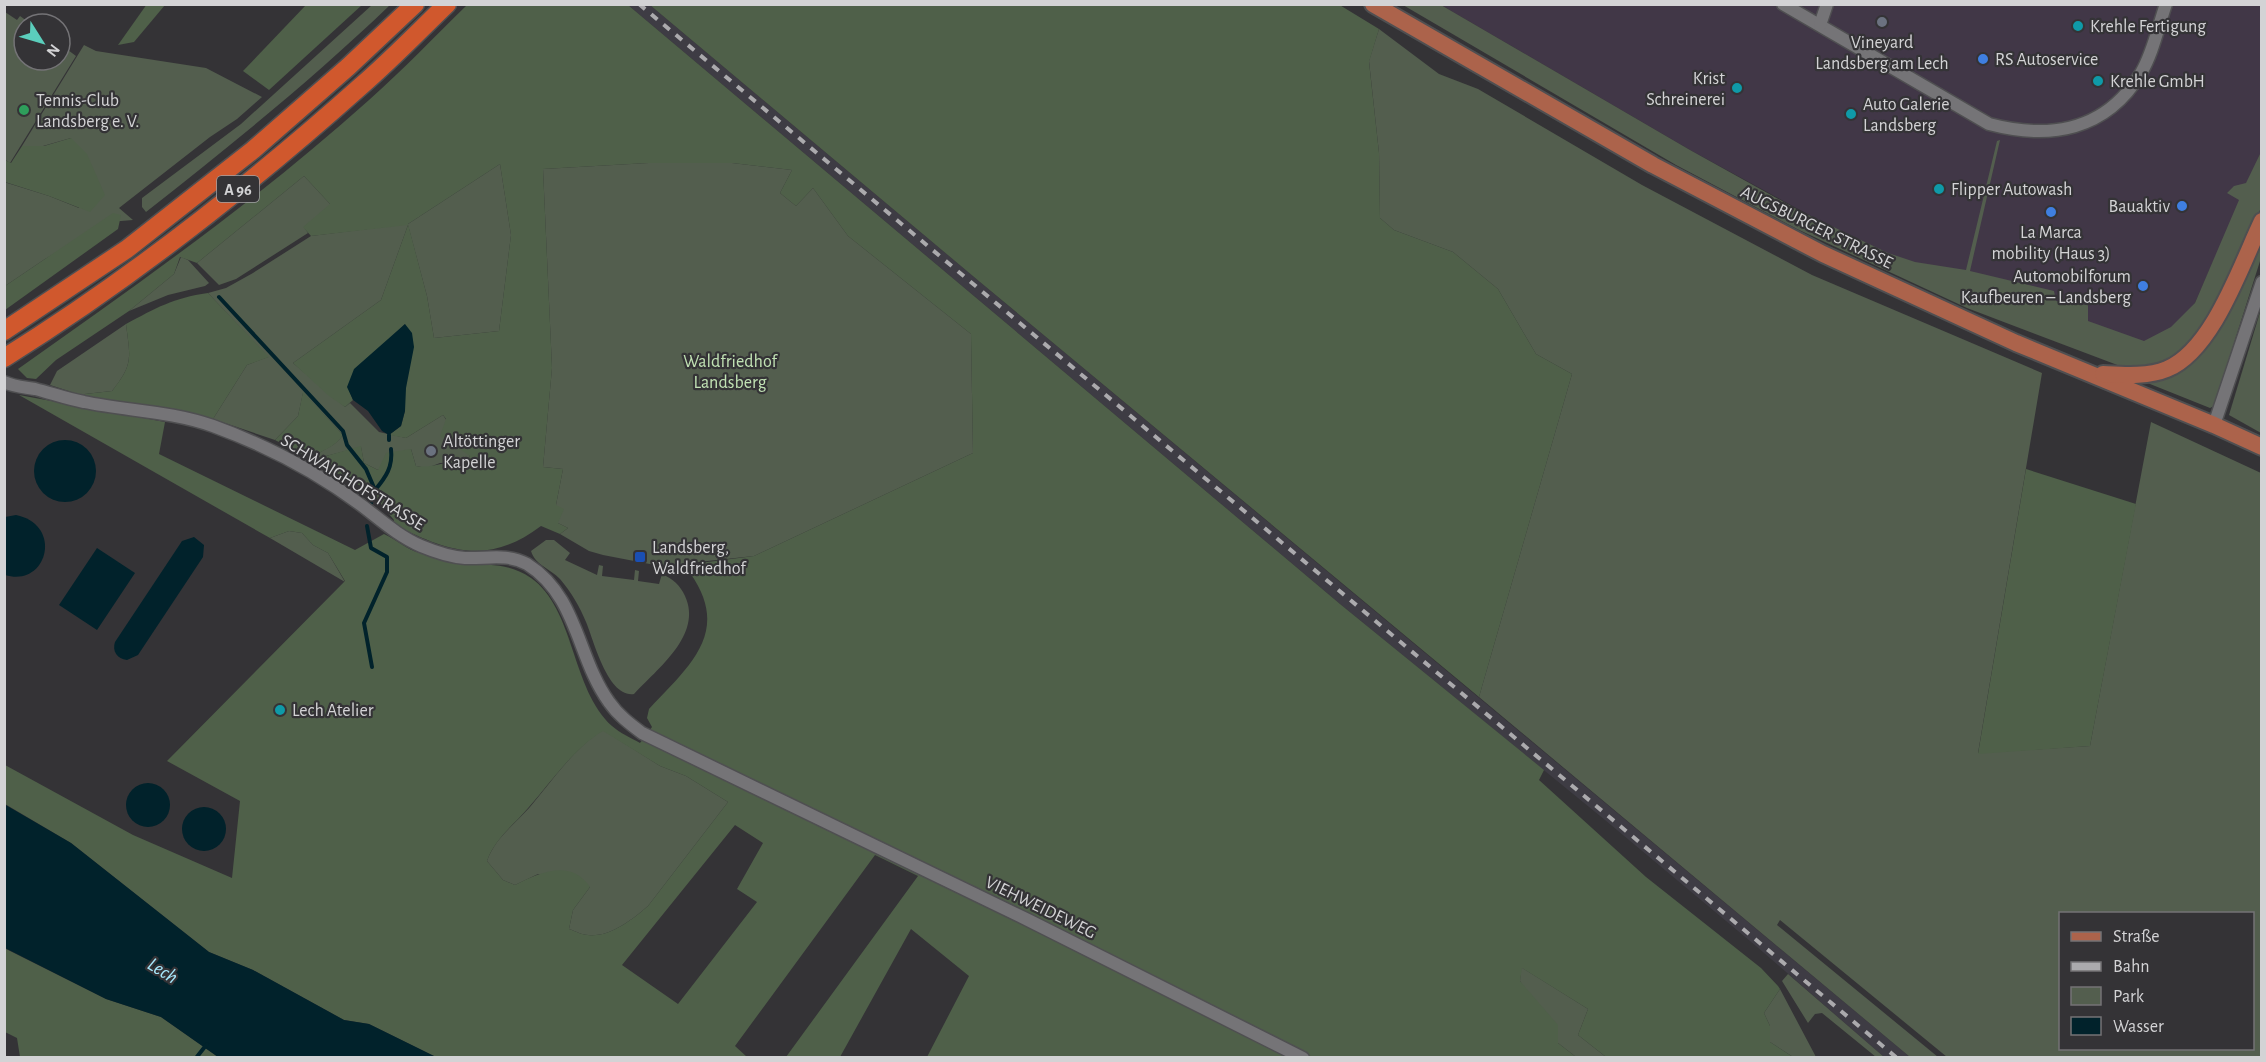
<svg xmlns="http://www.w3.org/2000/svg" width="2266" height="1062" viewBox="0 0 2266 1062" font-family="'Alegreya Sans',sans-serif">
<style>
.commercial{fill:#413747}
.built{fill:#3e3c44}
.green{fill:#535e4e;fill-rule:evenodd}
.forest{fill:#4f6049;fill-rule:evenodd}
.water{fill:#01222b}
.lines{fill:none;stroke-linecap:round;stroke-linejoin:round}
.stream{stroke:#01222b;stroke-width:4}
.minor-casing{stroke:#4f4f51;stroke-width:15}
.major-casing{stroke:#4f4f51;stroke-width:20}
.highway-casing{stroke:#4f4f51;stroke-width:21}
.minor{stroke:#757477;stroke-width:12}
.major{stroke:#ac634b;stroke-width:16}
.highway{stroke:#d0582d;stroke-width:18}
.rail{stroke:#abaaad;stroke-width:4;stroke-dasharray:8 8;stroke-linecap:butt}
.worship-dot{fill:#6b7280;stroke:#343336;stroke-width:2}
.culture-dot{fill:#0f9aa8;stroke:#343336;stroke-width:2}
.shop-dot{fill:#3f7fe0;stroke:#343336;stroke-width:2}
.leisure-dot{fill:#2e9e5b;stroke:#343336;stroke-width:2}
.transit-dot{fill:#1a4fb4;stroke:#343336;stroke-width:2}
.labels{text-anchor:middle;stroke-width:4.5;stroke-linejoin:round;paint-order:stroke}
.shield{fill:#343336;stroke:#a3a3a5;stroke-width:1.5}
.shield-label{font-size:16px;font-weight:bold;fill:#d3d3d5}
.poi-label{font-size:18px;fill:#d3d3d5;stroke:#343336;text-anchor:start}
.street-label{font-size:18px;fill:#d3d3d5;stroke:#343336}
.park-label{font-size:18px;fill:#c1e2b4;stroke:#343336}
.water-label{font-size:20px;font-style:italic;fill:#a7e9fd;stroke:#343336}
</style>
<rect width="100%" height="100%" fill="#343336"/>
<path class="commercial" d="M1441,5H2261V167L2216,255L2195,303L2177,325L2147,345L2010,307L1846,235L1690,150Z"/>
<path class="built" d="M628,5H650L980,282L1910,1057H1884L1756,946L1605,820L1340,604Z"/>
<g class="green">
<path d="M372,5H390C313,79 230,146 146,212L142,207V198L241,124Z"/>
<path d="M1403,5H1441L1690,150L1800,211L1888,253L1915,262L1966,270L1997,141L2000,140L1970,271L2054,291L2056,301L2088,305V321L2144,341L2171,327L2195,303L2239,200L2227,193L2234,186L2246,183L2261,152V208L2210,316L2186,350L2165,363L2143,367L2120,366L1967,308L1797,229L1676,165Z"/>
<path d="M5,12L17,20L20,16L31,24H24V60H60V44L76,56L10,163L4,159Z"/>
<path d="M1379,29L1439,74L1478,89L1642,185L1812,275L2042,373L1978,753L2090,746L2151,422L2261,473V1057H1947L1780,920L1777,925L1938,1057H1910L1479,697L1572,374L1536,354L1498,289L1453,252L1394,230L1380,218L1379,153L1369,61ZM2060,914H2252V1048H2060Z"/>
<path d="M84,45L96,51L206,68L262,97L237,119L210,137L119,208L133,220L109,222L45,259L5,286L4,182L49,196L79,208L71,138L43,146H22Z"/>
<path d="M648,163H732L792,170L780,193L796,206L813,188L848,236L971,334L973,453L754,556L689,563L686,571L603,555L589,551L560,534L568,528L558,523L556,505L563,469L543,467L552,368L543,169Z"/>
<path d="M500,164L511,235L499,331L434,338L427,296L408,225L381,300L293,363L345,407L350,403L379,432L406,438L443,415L470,456L467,462L440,463L427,468L416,466L411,449L378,470L364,463L361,447L326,456L318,463L311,459C323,448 334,448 343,435L303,393L298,416L275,440L213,419L247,365L268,357L208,293L226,288L253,273L311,236L408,224Z"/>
<path d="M304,176L331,205L304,227L308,233L236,279L219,285L197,263Z"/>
<path d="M2261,236V258L2214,406L2210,408L2145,382L2179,369Z"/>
<path d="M181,257L188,260L209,283L205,286L168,295L129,311L174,274Z"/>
<path d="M2261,309V433L2229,415Z"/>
<path d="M126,324C130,357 134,364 112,391L85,394L84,396L50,385L57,371Z"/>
<path d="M289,531L302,533L313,545L328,553L345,582L270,538Z"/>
<path d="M546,540H554L570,553L565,560L597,575L599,565L603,566L602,576L634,580L635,570L639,571L638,581L659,584L662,574C673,579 680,585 685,596C703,635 657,669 634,694C608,698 594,641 586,622C580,607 571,592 560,579C551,569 535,565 531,551Z"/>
<path d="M603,730L660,766L686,776L728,802L648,906C633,919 609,938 588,935C582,935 575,931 569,929L573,910L590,887L538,874L515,885L503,880L487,861C495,838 514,825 530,807C552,781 573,749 603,730Z"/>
<path d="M1521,967L1588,1009L1578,1035L1606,1057H1576L1558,1043L1520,981Z"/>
<path d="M1788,974L1884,1057H1876L1822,1013L1815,1014L1808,1023L1782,981Z"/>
<path d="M1780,989L1816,1057H1793L1770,1042V1026L1764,1013Z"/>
</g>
<g class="forest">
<path d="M147,4L165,5L134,42L118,45Z"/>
<path d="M1338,4L1379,29L1369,62L1379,153L1380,218L1394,230L1453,252L1498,289L1536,354L1572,374L1479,697L980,282L650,5Z"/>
<path d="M306,5H362L269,90L243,71Z"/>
<path d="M467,5H628L1340,604L1544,770L1539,780L1646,877L1761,968L1778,986L1780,989L1764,1013L1770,1026V1042L1793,1057H1606L1578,1035L1588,1009L1522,968L1520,981L1558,1025V1043L1576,1057H927L969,976L911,929L840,1057H786L918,876L875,855L735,1046L747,1057H436L369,1024L344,1020L253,970L209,952L71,843L5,804V765L133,835L232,878L240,801L167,761L345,581L328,553L313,545L302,533L289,531L270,538L19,395L165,422L159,454L355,550L384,534C396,539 407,550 420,553C434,557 451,563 465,564C490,565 509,563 531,578C575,609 571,689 612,726C620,733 631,738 640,743L652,727L647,718L649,709C689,666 732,632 690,573L692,564L754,556L973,453L971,334L848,236L813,188L796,206L780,193L792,170L732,163H648L543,169L552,368L543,467L563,469L556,505L564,509L558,523L568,528L560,534L541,526C488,566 448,552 393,524L394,520L370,491L318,463L326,456L361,446L364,463L378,470L386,453L411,449L416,466C433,469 448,459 467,462L470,456L440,436L446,419L443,415L406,438L389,435L401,426L405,411V324L383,345L348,387L353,400L345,407L329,396L293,363L381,300L408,225L311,236L303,227L330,204L304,176L197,263L180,257L174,274L129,311L56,360L36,379L27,378L18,369C138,284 259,199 369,100C403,70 435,36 467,5ZM500,164L511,235L499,331L434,338L427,296L408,224ZM603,731L660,766L686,776L728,802L648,906C633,919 609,938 588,935C582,935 575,931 569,929L573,910L590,887C571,859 541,872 515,885L503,880L487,861C495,838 514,825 529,807C552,781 573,749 603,731ZM735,825L763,843L737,889L757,902L678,1004L622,965Z"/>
<path d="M71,138L87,154L105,195L90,212L49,196L5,182V160L11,163L22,146H44Z"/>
<path d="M113,213L121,215L118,229L5,310V286Z"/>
<path d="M208,293L269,357L247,365L213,419L84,396L85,394L112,391C134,364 130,357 126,324C156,308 173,298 208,293Z"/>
<path d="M303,392L343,435C335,448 322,449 311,459L275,440L298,416Z"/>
<path d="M2026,469L2136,504L2090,746L1978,754Z"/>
<path d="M4,948L106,999L161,1017L218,1057H20L17,1038L5,1032Z"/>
</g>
<g class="water">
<path d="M405,324L412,333L414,347L406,388L405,411L401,426L389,435L382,431L368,411L353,400L347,387L354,369Z"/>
<circle cx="65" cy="471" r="31"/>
<path d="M16,515C64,525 47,588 5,575V517Z"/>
<path d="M194,537L204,545L203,557L138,655L127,660C117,659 112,651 115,642L182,541Z"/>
<path d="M97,548L135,573L97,630L59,605Z"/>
<circle cx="148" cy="805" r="22"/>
<path d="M4,804L71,843L209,952L253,970L344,1020L369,1024L436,1057H218L161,1017L106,999L5,948Z"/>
<circle cx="204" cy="829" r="22"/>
</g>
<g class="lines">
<g class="stream">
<path d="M219,297L343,431L347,445L366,469L375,490L371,503"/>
<path d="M389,435V440"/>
<path d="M375,490C386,477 393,467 391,449"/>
<path d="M367,526L371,548L387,557V572L364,623L372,667"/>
<path d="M196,1058L207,1044"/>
</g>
<g class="minor-casing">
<g id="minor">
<path d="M1783,4L1989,124C2050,140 2106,131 2141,73C2153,53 2158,27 2166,4"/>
<path d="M1820,25L1827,4"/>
<path d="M4,382C15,387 24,387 35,389C51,393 67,399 84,402C127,411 171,411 213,426C265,445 317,472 361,505C381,520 398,536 421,546C433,551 451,557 465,558C486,559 507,553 527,564C578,596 577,658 609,702C618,715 630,724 642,733L1028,920L1303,1058"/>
<path d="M2214,425L2262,282"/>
</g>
</g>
<g class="major-casing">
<g id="major">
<path d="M1373,4L1653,165L1823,254L2016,343L2214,425L2262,447"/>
<path d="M2103,374C2123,375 2148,377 2167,369C2213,350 2241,265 2262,221"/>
</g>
</g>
<g class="highway-casing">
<g id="highway">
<path d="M4,331L127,249L253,150L348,67L415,4"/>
<path d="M4,358C131,279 250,185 361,86C391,60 418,32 447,4"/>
</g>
</g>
<use href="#minor" class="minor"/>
<use href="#major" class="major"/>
<use href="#highway" class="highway"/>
<path class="rail" d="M639,4L1897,1058"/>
</g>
<g class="worship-dot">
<circle cx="1882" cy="22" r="6"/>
<circle cx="431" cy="451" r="6"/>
</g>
<g class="culture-dot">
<circle cx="2078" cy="26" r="6"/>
<circle cx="2098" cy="81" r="6"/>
<circle cx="1737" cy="88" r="6"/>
<circle cx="1851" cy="114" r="6"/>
<circle cx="1939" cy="189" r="6"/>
<circle cx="280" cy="710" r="6"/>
</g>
<g class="shop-dot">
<circle cx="1983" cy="59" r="6"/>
<circle cx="2182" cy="206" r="6"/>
<circle cx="2051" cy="212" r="6"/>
<circle cx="2143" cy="286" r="6"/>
</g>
<circle class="leisure-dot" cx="24" cy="110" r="6"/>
<rect class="transit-dot" x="634" y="551" width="12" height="12" rx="3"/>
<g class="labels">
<rect class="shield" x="217" y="176" width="42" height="26" rx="4.5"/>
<g class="shield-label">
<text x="238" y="195">A 96</text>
</g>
<g class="poi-label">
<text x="2090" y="32">Krehle Fertigung</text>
<text x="1882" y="48" text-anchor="middle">Vineyard<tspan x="1882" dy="21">Landsberg am Lech</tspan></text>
<text x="1995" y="65">RS Autoservice</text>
<text x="1725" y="84" text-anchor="end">Krist<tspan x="1725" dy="21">Schreinerei</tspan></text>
<text x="2110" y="87">Krehle GmbH</text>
<text x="36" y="106">Tennis-Club<tspan x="36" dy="21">Landsberg e. V.</tspan></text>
<text x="1863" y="110">Auto Galerie<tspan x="1863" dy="21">Landsberg</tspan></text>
<text x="1951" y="195">Flipper Autowash</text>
<text x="2170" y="212" text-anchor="end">Bauaktiv</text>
<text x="2051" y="238" text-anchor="middle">La Marca<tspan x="2051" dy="21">mobility (Haus 3)</tspan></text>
<text x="2131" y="282" text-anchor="end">Automobilforum<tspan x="2131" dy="21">Kaufbeuren – Landsberg</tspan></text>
<text x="443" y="447">Altöttinger<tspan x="443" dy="21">Kapelle</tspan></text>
<text x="652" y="553">Landsberg,<tspan x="652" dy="21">Waldfriedhof</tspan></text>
<text x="292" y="716">Lech Atelier</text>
</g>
<g class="street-label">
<text transform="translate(1817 227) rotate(26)" y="6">AUGSBURGER STRASSE</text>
<text transform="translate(353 482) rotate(32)" y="6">SCHWAIGHOFSTRASSE</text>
<text transform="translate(1041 907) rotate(26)" y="6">VIEHWEIDEWEG</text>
</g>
<g class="park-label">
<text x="730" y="367">Waldfriedhof<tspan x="730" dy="21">Landsberg</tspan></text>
</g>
<g class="water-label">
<text transform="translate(163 970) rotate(32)" y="7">Lech</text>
</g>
</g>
<rect width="2266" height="1062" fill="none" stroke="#d3d3d5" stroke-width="12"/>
<rect x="2059" y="912" width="195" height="138" fill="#343336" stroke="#747376" stroke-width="1.5"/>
<rect x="2071" y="932" width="30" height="9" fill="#ac634b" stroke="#747376" stroke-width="1.5"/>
<text x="2113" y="942" font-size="18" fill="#d3d3d5">Straße</text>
<rect x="2071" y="962" width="30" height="9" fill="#abaaad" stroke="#747376" stroke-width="1.5"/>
<text x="2113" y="972" font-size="18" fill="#d3d3d5">Bahn</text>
<rect x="2071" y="987" width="30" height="18" fill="#535e4e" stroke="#747376" stroke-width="1.5"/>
<text x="2113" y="1002" font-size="18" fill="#d3d3d5">Park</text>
<rect x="2071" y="1017" width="30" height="18" fill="#01222b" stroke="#747376" stroke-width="1.5"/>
<text x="2113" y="1032" font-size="18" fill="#d3d3d5">Wasser</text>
<g transform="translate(42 42) rotate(127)"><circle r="28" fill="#343336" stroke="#747376" stroke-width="1.5"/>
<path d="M0-4.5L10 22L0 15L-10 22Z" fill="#5bcebc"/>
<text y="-9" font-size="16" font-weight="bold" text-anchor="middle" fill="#d3d3d5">N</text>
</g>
</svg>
